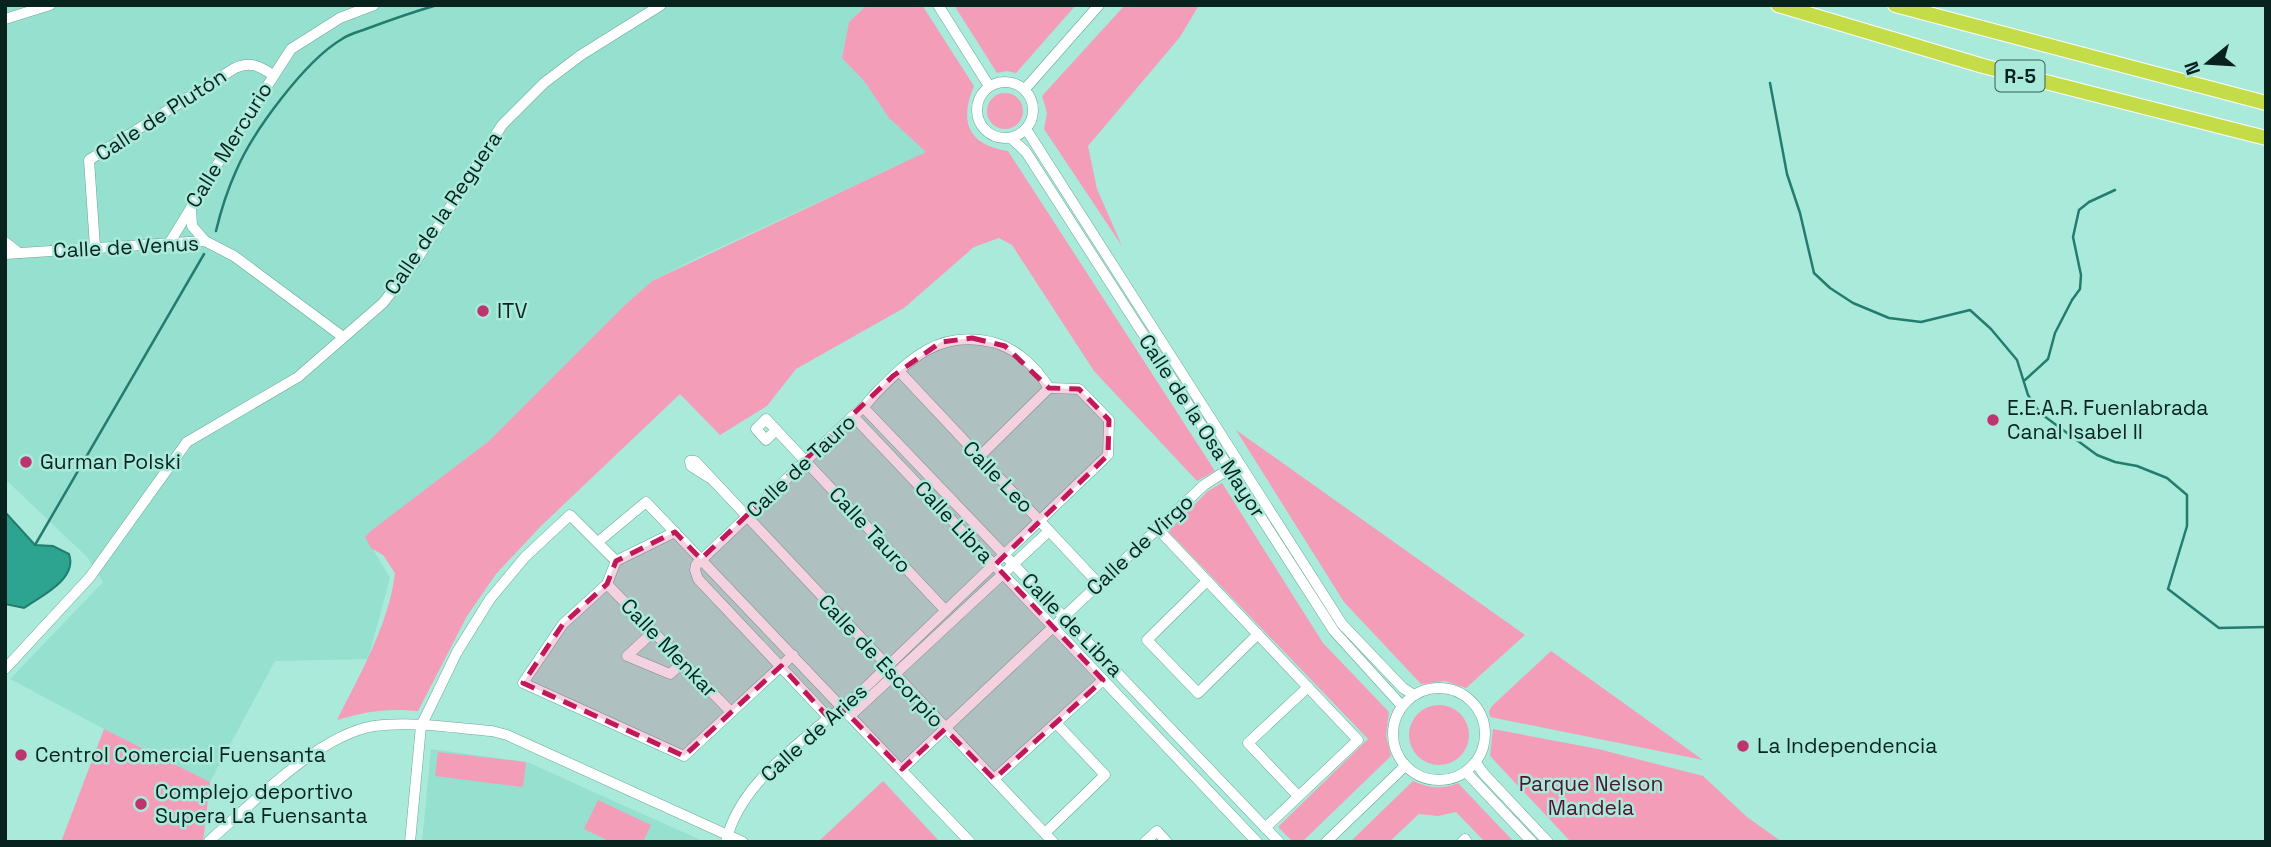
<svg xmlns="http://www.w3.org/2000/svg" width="2271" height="847" viewBox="0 0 2271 847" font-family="'Space Grotesk',sans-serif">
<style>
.built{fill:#96e0cf}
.green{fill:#f39db9}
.water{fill:#2da490;stroke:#227d6e;stroke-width:2}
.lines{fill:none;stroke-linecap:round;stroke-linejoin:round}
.stream{stroke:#227d6e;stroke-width:2.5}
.minor-casing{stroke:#69a799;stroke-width:11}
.highway-casing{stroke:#fff;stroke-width:16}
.minor{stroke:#fff;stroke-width:10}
.highway{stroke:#c3dc48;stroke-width:14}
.marked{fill:#c2185b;fill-opacity:0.2;stroke:#c2185b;stroke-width:5;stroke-dasharray:14 9;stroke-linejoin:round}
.poi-dot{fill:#bd346f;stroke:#aaeadb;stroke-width:2.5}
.labels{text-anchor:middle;stroke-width:5;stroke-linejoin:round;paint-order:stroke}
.shield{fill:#aaeadb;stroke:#395f57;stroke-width:2}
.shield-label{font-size:19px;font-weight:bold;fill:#08231e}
.street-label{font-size:21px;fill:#08231e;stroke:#aaeadb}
.poi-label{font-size:21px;fill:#08231e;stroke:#aaeadb;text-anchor:start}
.park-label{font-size:21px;fill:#54132f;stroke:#aaeadb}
</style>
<rect width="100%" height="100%" fill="#aaeadb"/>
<g class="built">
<path d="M5,5H867L849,22L842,58L864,81L889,118L927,152L697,258L652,281L626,304L489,441L366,537L390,578L368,659L275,661L210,782L104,729L10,679L103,582L87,557L5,479Z"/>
<path d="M431,749L527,762L705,842H422Z"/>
</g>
<g class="green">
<path d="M867,5H922L974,86C959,122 968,145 1008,151L1215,471L1197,481L1094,371L1012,245L999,238L974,247L904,308L796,369L767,406L720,435L680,394L540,527L496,574L467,616L418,711C387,708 367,711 337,720C360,674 389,624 395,573L383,555L371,548L365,537L372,530L489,441L626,304L652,281L926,152L889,118L864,81L842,58L849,22Z"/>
<path d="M954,5H1076L1016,73L1007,71L997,73Z"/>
<path d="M1125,5H1199L1180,37L1088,146L1097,189L1122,246L1044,129L1047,113L1042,96Z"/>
<circle cx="1005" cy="111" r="18"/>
<path d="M1236,430L1525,635L1466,688L1445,681L1421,684L1344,602Z"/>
<path d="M1222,483L1323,643L1389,712L1386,736L1391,756L1302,842H1293L1278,827L1368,739L1168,531L1208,491Z"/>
<path d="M1551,651L1703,760L1490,717L1489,711L1492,706Z"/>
<circle cx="1439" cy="735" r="30"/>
<path d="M104,729L210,782L203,842H61Z"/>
<path d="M1493,729L1598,749L1703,776L1747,817L1782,842H1571L1490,756Z"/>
<path d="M438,752L526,762L523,787L435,776Z"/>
<path d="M883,781L940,842H818Z"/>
<path d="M1413,781C1429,788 1442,790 1458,783L1514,842H1485L1456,812L1438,816L1419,814L1389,842H1350Z"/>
<path d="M598,800L651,825L643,842H611L584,829Z"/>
</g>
<path class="water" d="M5,512L35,545L53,546L69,554C78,579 41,596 24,608L5,604Z"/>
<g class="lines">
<g class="stream">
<path d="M1770,83L1787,174L1800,213L1814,273L1830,288L1853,303L1889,318L1921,322L1970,310L1991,329L2017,360L2028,395L2040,413L2097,455L2115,462L2137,466L2167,478L2187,495V526L2168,589L2219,628L2266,627"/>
<path d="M216,231C221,210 227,191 236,171C253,131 305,61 342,39C349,34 358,32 366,29C390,20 413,12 437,5"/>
<path d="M2025,380L2048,359L2055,333L2072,300L2080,289L2081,275L2073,237L2079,210L2089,202L2115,190"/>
<path d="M35,545L204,254"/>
</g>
<g class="minor-casing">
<g id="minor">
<path d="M938,5L989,86"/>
<path d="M5,19L50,5"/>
<circle cx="1005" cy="110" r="28"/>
<path d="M1025,89L1099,5"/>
<path d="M1026,129L1342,624L1403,688L1414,695"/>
<path d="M1011,138L1026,152L1334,631L1402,706"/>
<path d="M191,208L192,226L205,241"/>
<path d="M5,242L19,253"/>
<path d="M170,242L233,139L291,49L340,18L374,5"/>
<path d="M95,247L89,160L235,68C250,61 260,66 273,75"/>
<path d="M5,254L205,241L234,256L343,337"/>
<path d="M899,371L1098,583"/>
<path d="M864,408L1279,842"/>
<path d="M853,416L1257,842"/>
<path d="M776,430L766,440L756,429L766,419L945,610"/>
<path d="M979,457L1049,388"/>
<path d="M710,478L691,466L690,461H695L1053,842"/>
<path d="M1157,528L1358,740L1265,828"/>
<path d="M598,542L646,502L970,842"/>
<path d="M616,561L607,584L563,624L523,683L684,756L793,655"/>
<path d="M1207,581L1147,640L1198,693L1258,634"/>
<path d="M607,584L731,712"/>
<path d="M653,632L627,656L670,674L683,662"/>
<path d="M5,669L90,577L187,442L298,377L383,303L416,261L502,125L544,83L581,55L661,5"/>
<circle cx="1439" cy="734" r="46"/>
<path d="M850,716L1049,531"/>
<path d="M829,718L698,579L695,570L696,565L853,416C863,409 868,402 876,393C911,358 939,330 992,342C1016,348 1036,367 1049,388"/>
<path d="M1476,763L1484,774L1548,842"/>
<path d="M902,769L1204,485L1229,469"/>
<path d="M1466,772L1532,842"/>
<path d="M994,779L1103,680"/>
<path d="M1298,796L1248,743L1308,687"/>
<path d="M1045,833L1105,775L1056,723"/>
<path d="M209,841C252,804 318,735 374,726C412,721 454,728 492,731L507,735L743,842"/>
<path d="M410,842L421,726L443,681L457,652L490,599L525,557L570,515L616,561L675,532"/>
<path d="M726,842C738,787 793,749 833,714L843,709L1108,455L1109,420L1079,389L1049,388"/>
<path d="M1145,842L1157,831L1167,842"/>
<path d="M1326,842L1405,766"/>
<path d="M1462,842L1465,839L1467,842"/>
</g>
</g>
<g class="highway-casing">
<g id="highway">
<path d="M1778,5L1983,66L2266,138"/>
<path d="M1895,5L2266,103"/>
</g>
</g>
<use href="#minor" class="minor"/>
<use href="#highway" class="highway"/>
</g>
<path class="marked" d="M972,338L1005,346L1049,388L1079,389L1109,420L1108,455L995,565L1103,680L994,779L945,729L902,769L841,707L829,718L781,666L684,756L523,683L563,624L607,584L616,561L675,532L701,559L893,376L941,342Z"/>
<g class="poi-dot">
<circle cx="483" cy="311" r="7"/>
<circle cx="1993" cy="420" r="7"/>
<circle cx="26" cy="462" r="7"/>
<circle cx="1743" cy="746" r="7"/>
<circle cx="21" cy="755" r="7"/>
<circle cx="141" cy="804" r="7"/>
</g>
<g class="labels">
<rect class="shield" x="1995.5" y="60.5" width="49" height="31" rx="5"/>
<g class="shield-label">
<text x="2020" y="83">R-5</text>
</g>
<g class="street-label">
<text transform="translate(161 115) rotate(-33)" y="7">Calle de Plutón</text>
<text transform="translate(229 145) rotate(-58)" y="7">Calle Mercurio</text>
<text transform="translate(443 213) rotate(-56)" y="7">Calle de la Reguera</text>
<text transform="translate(126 247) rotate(-3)" y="7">Calle de Venus</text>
<text transform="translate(1202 426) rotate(57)" y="7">Calle de la Osa Mayor</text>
<text transform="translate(801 466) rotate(-43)" y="7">Calle de Tauro</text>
<text transform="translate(998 477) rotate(46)" y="7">Calle Leo</text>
<text transform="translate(954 522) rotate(47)" y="7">Calle Libra</text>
<text transform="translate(870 530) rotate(47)" y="7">Calle Tauro</text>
<text transform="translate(1140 545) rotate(-43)" y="7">Calle de Virgo</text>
<text transform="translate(1072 625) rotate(46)" y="7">Calle de Libra</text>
<text transform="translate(669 648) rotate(46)" y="7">Calle Menkar</text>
<text transform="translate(881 661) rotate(47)" y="7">Calle de Escorpio</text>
<text transform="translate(814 733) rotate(-42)" y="7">Calle de Aries</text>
</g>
<g class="poi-label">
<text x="497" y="318">ITV</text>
<text x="2007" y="415">E.E.A.R. Fuenlabrada<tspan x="2007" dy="24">Canal Isabel II</tspan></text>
<text x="40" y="469">Gurman Polski</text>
<text x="1757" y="753">La Independencia</text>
<text x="35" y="762">Centrol Comercial Fuensanta</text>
<text x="155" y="799">Complejo deportivo<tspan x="155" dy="24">Supera La Fuensanta</tspan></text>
</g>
<g class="park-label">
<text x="1591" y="791">Parque Nelson<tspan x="1591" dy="24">Mandela</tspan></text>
</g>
</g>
<rect width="2271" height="847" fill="none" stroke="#08231e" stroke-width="14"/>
<g transform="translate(2208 63) rotate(252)" stroke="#aaeadb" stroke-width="5" paint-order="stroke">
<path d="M0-5L12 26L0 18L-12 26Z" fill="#08231e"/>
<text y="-10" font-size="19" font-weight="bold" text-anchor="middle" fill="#08231e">N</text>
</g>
</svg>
